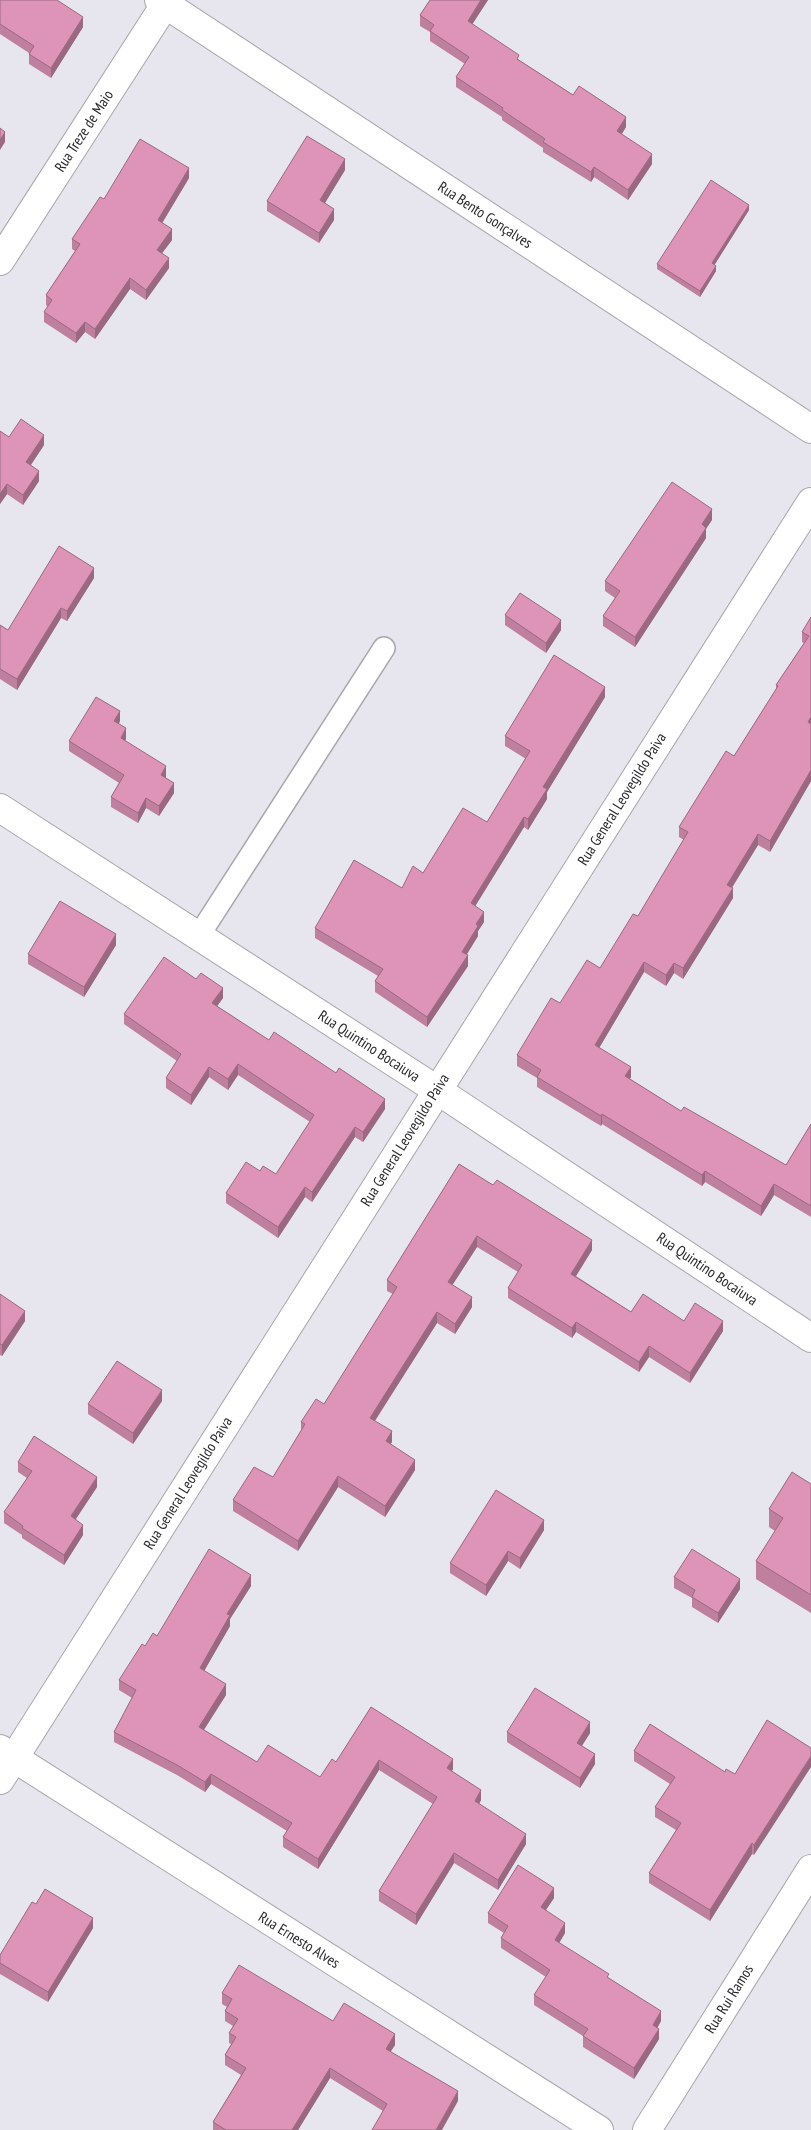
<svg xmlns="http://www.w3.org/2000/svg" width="811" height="2130" viewBox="0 0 811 2130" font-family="'PT Sans Narrow',sans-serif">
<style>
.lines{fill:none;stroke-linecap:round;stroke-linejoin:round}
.lane-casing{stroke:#a6a6ae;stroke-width:24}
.street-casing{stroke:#a6a6ae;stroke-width:30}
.lane{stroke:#fff;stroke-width:21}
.street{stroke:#fff;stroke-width:28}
.wall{fill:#bf7f9e}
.shaded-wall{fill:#9b6881}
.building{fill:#de94b8;stroke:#9b6881}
.labels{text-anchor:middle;stroke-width:4;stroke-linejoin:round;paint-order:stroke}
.street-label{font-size:15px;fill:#28282b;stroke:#fff}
</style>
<rect width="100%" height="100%" fill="#e7e6ef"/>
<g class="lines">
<g class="lane-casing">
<path id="lane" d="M198,937L384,648"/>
</g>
<g class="street-casing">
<g id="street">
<path d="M159,0L811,429"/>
<path d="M0,261L168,0"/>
<path d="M0,808L437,1090L811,1338"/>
<path d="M0,1749L599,2130"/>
<path d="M0,1780L811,502"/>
<path d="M647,2130L811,1869"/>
</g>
</g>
<use href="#lane" class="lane"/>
<use href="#street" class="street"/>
</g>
<g class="wall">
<path d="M0,0L83,27L51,78L29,64V53L0,34Z"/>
<path d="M430,0H488L472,24L519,60L573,95L626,127L622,134L652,164L628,200L594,177L591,182L543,152V148L502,120V117L456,87V77L465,64L430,41V32L420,26V15Z"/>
<path d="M345,170L325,203L334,220L319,243L267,211V201Z"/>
<path d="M189,178L162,223L172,240L162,253L169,268L146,300L130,289L95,339L85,332L76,343L44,322V312L48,307L46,305V295L75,251L72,249V239L104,199Z"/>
<path d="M749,210L714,265L716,271L700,297L657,269V264Z"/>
<path d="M0,431L9,437L44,445L31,465L39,481L23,505L7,494L0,504Z"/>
<path d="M712,520L706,528V538L635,647L603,626V616L615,598L605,591V581Z"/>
<path d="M94,578L67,621L61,618L17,690L0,679V625L8,630Z"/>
<path d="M505,615L561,630L546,653L505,625Z"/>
<path d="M811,617V781L770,852L758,845L732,888L733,898L683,979L674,973L666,986L644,972L599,1048L631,1077L630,1079L681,1111L786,1165L811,1124V1217L774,1195L761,1216L705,1182L702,1186L602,1124L601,1126L537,1087V1078L517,1066V1055L560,1003L600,968L638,916L684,840L679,837V827L734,756L776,689V685L804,643L802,642V632Z"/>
<path d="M605,697L547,792V799L528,830L524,827L475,906L484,922L478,931V936L467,954L468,966L427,1027L375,992V981L378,976L315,938V928L402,888L423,873L487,822L526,759L505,746V736Z"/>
<path d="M120,721L119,724L126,739L125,740L166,777L165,778L174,793L159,816L146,808L138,823L111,807V797L119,783L69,751V741Z"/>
<path d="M116,945L84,997L28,964V954Z"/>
<path d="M196,979L223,998L217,1006L269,1040L385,1109L363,1142L355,1137L312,1202L305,1197L278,1238L226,1203V1193L260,1171L276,1174L310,1122L238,1075L228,1090L209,1077L191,1105L166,1088V1078L177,1061L124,1024V1014Z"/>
<path d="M459,1164L592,1250L576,1276L631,1312L684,1321L723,1331L690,1383L649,1357L639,1372L576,1332L572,1338L508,1298V1288L518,1272L477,1247L452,1285L472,1307L455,1334L437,1323L375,1421L392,1442L390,1444L415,1470L385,1517L338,1487L298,1551L233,1511V1500L273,1477L301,1431V1422L324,1404L393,1294L387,1291V1280Z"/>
<path d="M0,1294L25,1321L2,1356L0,1355Z"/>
<path d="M162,1401L133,1444L88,1414V1404Z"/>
<path d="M18,1462L97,1487L76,1519L83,1535L64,1565L22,1538V1535L4,1523V1512L27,1478L18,1472Z"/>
<path d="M811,1484V1613L756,1579V1561L775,1531L769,1527V1509Z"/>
<path d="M544,1530L520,1569L508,1561L486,1596L450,1573V1563Z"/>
<path d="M674,1577L740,1589L718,1623L692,1607V1598L674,1588Z"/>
<path d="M251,1586L230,1619V1626L204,1671L226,1695L204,1730L257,1762L320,1777L336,1762L371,1707L453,1769L452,1771L481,1800L479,1804L526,1844L498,1890L454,1863L416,1925L379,1901V1891L433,1804L379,1770L318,1869L283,1847V1837L287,1831L211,1784L205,1792L177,1775L114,1742V1732L132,1698L119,1690V1680L145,1646L157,1636Z"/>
<path d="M767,1720L754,1855L752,1854L710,1921L649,1883V1873L676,1830L655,1817V1807L670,1784L634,1761V1751L735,1774Z"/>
<path d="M507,1732L590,1733L582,1746L595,1764L580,1788L507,1742Z"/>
<path d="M554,1898L546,1910L565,1933L559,1943L609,1978L661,2021L657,2028L659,2039L634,2079L583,2047V2036L534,2005V1995L546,1977L501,1948V1938L504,1933L488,1923V1913Z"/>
<path d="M36,1904L93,1928L48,2002L0,1974V1955Z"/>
<path d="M222,1993L333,2021L395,2045L390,2051L458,2101L383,2111L330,2078L298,2130H213V2122L241,2075L225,2065V2055L231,2044L229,2043V2033L233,2026L225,2021V2011L227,2007L222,2004Z"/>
</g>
<g class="shaded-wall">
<path d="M481,0H488L468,31V21Z"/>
<path d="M83,17V27L51,78V68Z"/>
<path d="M626,117V127L617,141V131Z"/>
<path d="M5,132V142L0,150V140Z"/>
<path d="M652,154V164L628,200V190Z"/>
<path d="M345,159V170L320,211V200Z"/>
<path d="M594,167V177L591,182V172Z"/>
<path d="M189,168V178L158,230V220Z"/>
<path d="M749,205V210L712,269V263Z"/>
<path d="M334,209V220L319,243V233Z"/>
<path d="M172,229V240L157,260V250Z"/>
<path d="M169,258V268L146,300V290Z"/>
<path d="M716,266V271L700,297V291Z"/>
<path d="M130,278V289L95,339V329Z"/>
<path d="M85,322V332L76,343V333Z"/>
<path d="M44,435V445L26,472V462Z"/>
<path d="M39,471V481L23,505V495Z"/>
<path d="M7,484V494L0,504V494Z"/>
<path d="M712,509V520L702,535V524Z"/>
<path d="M706,528V538L635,647V637Z"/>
<path d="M94,568V578L67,621V611Z"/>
<path d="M61,608V618L17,690V679Z"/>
<path d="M561,620V630L546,653V643Z"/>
<path d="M605,687V697L547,792V799L528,830V819L543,787Z"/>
<path d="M120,711V721L114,731V721Z"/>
<path d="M811,717V727L808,722Z"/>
<path d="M126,728V739L121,748V738Z"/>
<path d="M166,766V777L161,785V775Z"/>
<path d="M811,770V781L770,852V841Z"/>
<path d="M174,783V793L159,816V806Z"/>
<path d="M146,798V808L138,823V813Z"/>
<path d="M524,817V827L471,913V903Z"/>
<path d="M758,834V845L727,895V885Z"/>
<path d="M733,888V898L683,979V968Z"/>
<path d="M484,912V922L478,931V936L462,962V952L476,924Z"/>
<path d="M116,934V945L84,997V987Z"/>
<path d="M468,955V966L427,1027V1017Z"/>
<path d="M644,962V972L595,1055V1045Z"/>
<path d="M674,963V973L666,986V975Z"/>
<path d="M223,988V998L212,1013V1003Z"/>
<path d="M238,1064V1075L228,1090V1079Z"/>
<path d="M209,1067V1077L191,1105V1095Z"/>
<path d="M631,1067V1077L625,1087V1076Z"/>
<path d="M385,1099V1109L363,1142V1132Z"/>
<path d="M602,1114V1124L601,1126V1116Z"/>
<path d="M355,1127V1137L312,1202V1192Z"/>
<path d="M705,1171V1182L702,1186V1175Z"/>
<path d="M774,1184V1195L761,1216V1206Z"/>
<path d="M305,1187V1197L278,1238V1227Z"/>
<path d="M477,1236V1247L448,1292V1282Z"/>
<path d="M592,1240V1250L571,1284V1274Z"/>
<path d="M472,1297V1307L455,1334V1324Z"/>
<path d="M25,1311V1321L2,1356V1345Z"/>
<path d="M437,1312V1323L370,1428V1418Z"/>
<path d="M723,1321V1331L690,1383V1373Z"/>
<path d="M576,1322V1332L572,1338V1328Z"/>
<path d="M649,1346V1357L639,1372V1362Z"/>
<path d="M162,1390V1401L133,1444V1433Z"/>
<path d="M392,1431V1442L386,1451V1441Z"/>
<path d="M415,1460V1470L385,1517V1506Z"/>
<path d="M338,1476V1487L298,1551V1541Z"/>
<path d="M97,1477V1487L71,1526V1516Z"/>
<path d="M544,1520V1530L520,1569V1558Z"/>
<path d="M83,1525V1535L64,1565V1555Z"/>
<path d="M508,1551V1561L486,1596V1585Z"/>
<path d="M251,1575V1586L230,1619V1626L200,1678V1668L227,1614Z"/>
<path d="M740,1579V1589L718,1623V1613Z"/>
<path d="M226,1684V1695L199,1737V1727Z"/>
<path d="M590,1722V1733L577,1753V1743Z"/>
<path d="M595,1754V1764L580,1788V1778Z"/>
<path d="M811,1756V1767L754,1855V1845Z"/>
<path d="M453,1759V1769L447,1778V1768Z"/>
<path d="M379,1760V1770L318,1869V1859Z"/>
<path d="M211,1774V1784L205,1792V1782Z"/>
<path d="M481,1790V1800L475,1812V1801Z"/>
<path d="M526,1834V1844L498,1890V1880Z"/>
<path d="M752,1843V1854L710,1921V1910Z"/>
<path d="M454,1853V1863L416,1925V1914Z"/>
<path d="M554,1888V1898L541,1917V1907Z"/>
<path d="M93,1918V1928L48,2002V1992Z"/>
<path d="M565,1923V1933L555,1950V1940Z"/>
<path d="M661,2011V2021L653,2036V2025Z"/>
<path d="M659,2029V2039L634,2079V2068Z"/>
<path d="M395,2034V2045L386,2059V2049Z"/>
<path d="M330,2068V2078L298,2130H292Z"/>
<path d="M458,2091V2101L442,2130H436Z"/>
</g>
<g class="building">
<path d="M0,0H57L83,17L51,68L29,54L34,46L0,24Z"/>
<path d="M430,0H481L468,21L519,55L517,59L573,95L579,86L626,117L617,131L652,154L628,190L594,167L591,172L543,142L545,139L502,110L503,108L456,77L469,57L430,31L434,25L420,15Z"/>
<path d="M0,128L5,132L0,140Z"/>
<path d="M307,136L345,159L320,200L334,209L319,233L267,201Z"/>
<path d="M140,139L189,168L158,220L172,229L157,250L169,258L146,290L130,278L95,329L85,322L76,333L44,312L52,300L46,295L80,244L72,239L100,197L104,199Z"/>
<path d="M711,180L749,205L712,263L716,266L700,291L657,264Z"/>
<path d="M21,419L44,435L26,462L39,471L23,495L7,484L0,494V431L9,437Z"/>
<path d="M672,482L712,509L702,524L706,528L635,637L603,616L620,591L605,581Z"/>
<path d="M59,546L94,568L67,611L61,608L17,679L0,669V625L8,630Z"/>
<path d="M520,593L561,620L546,643L505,615Z"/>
<path d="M811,617V717L808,722L811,724V770L770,841L758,834L727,885L733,888L683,968L674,963L666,975L644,962L595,1045L631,1067L625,1076L681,1111L684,1107L786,1165L811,1124V1206L774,1184L761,1206L705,1171L702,1175L602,1114L601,1116L537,1077L541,1070L517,1055L551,998L560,1003L587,960L600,968L633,914L638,916L688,832L679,827L726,751L734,756L778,686L776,685L809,636L802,632Z"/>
<path d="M554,655L605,687L543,787L547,789L528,819L524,817L471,903L484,912L476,924L478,926L462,952L468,955L427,1017L375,981L383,969L315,928L354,860L402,888L413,866L423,873L463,808L487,822L530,751L505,736Z"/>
<path d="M96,697L120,711L114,721L126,728L121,738L166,766L161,775L174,783L159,806L146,798L138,813L111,797L124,775L69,741Z"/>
<path d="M60,901L116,934L84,987L28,954Z"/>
<path d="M164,957L196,979L201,973L223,988L212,1003L269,1040L274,1032L336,1073L339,1068L385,1099L363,1132L355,1127L312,1192L305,1187L278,1227L226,1193L246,1162L260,1171L263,1166L276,1174L314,1115L238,1064L228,1079L209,1067L191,1095L166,1078L181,1054L124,1014Z"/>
<path d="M459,1164L493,1185L497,1180L592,1240L571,1274L631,1312L643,1294L684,1321L695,1303L723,1321L690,1373L649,1346L639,1362L576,1322L572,1328L508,1288L522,1265L477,1236L448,1282L472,1297L455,1324L437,1312L370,1418L392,1431L386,1441L415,1460L385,1506L338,1476L298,1541L233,1500L254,1467L273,1477L305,1424L301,1422L316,1399L324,1404L397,1287L387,1280Z"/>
<path d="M0,1294L25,1311L2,1345L0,1344Z"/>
<path d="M117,1361L162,1390L133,1433L88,1404Z"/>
<path d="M34,1436L97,1477L71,1516L83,1525L64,1555L22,1528L23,1526L4,1512L32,1471L18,1462Z"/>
<path d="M792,1472L811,1484V1595L756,1561L783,1518L769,1509Z"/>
<path d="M496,1490L544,1520L520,1558L508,1551L486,1585L450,1563Z"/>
<path d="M209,1549L251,1575L227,1614L230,1615L200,1668L226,1684L199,1727L257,1762L268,1745L320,1777L332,1759L336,1762L371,1707L453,1759L447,1768L481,1790L475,1801L526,1834L498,1880L454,1853L416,1914L379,1891L437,1797L379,1760L318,1859L283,1837L292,1823L211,1774L205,1782L177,1765L114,1732L136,1690L119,1680L142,1644L145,1646L153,1633L157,1636Z"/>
<path d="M692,1549L740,1579L718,1613L692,1597L695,1590L674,1577Z"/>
<path d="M535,1688L590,1722L577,1743L595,1754L580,1778L507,1732Z"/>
<path d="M767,1720L811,1748V1756L754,1845L752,1843L710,1910L649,1873L681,1823L655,1807L675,1777L634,1751L650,1724L725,1772L726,1769L735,1774Z"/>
<path d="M518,1865L554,1888L541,1907L565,1923L555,1940L609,1974L607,1977L661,2011L653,2025L659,2029L634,2068L583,2036L588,2029L534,1995L550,1970L501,1938L508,1926L488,1913Z"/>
<path d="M45,1889L93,1918L48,1992L0,1963V1955L32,1902L36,1904Z"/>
<path d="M239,1965L333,2021L344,2003L395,2034L386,2049L458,2091L436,2130H372L387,2104L330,2068L292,2130H226L213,2122L246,2068L225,2055L236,2037L229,2033L238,2019L225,2011L232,1999L222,1993Z"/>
</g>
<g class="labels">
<g class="street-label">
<text transform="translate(84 131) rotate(-57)" y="5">Rua Treze de Maio</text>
<text transform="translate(485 215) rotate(33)" y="5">Rua Bento Gonçalves</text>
<text transform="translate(622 799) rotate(-58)" y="5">Rua General Leovegildo Paiva</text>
<text transform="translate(369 1046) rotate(33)" y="5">Rua Quintino Bocaiuva</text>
<text transform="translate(405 1140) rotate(-58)" y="5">Rua General Leovegildo Paiva</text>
<text transform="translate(707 1269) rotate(34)" y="5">Rua Quintino Bocaiuva</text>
<text transform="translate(188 1483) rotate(-58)" y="5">Rua General Leovegildo Paiva</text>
<text transform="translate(299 1940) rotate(32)" y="5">Rua Ernesto Alves</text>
<text transform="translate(729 1999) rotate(-58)" y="5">Rua Rui Ramos</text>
</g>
</g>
</svg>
